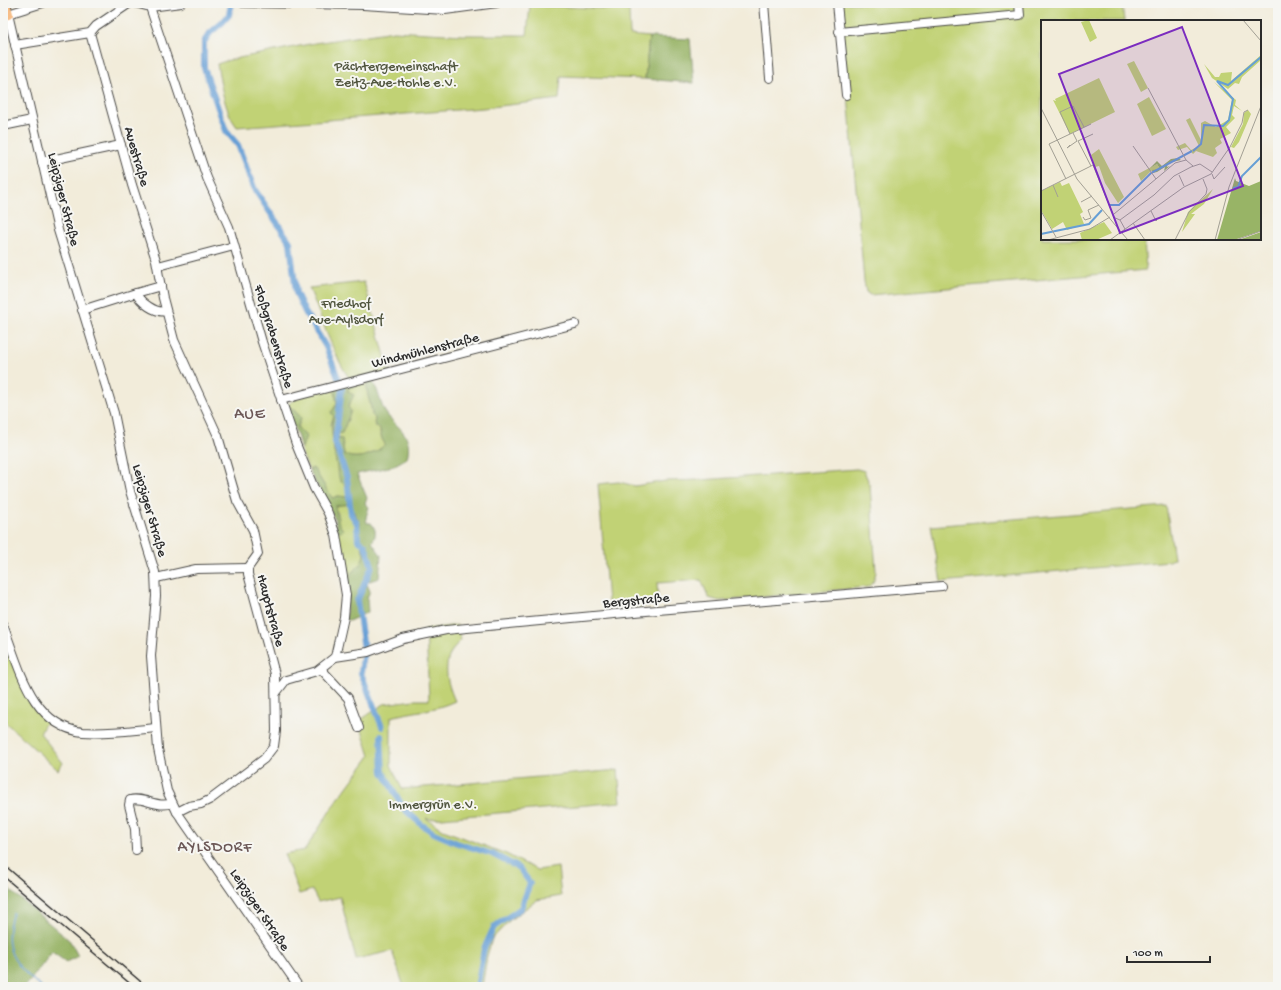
<svg xmlns="http://www.w3.org/2000/svg" width="1281" height="990" viewBox="0 0 1281 990" font-family="'Gochi Hand',sans-serif">
<style>
.green{fill:#c1d275;stroke:#767e50}
.forest{fill:#98b466;stroke:#627048}
.lines{fill:none;stroke-linecap:round;stroke-linejoin:round}
.stream{stroke:#669fd5;stroke-width:1.5}
.canal{stroke:#669fd5;stroke-width:6}
.minor-casing{stroke:#494845;stroke-width:10}
.major-casing{stroke:#494845;stroke-width:12}
.minor{stroke:#fff;stroke-width:8}
.major{stroke:#f7be88;stroke-width:10}
.rail{stroke:#2b2b2b;stroke-width:1.5}
.labels{text-anchor:middle;stroke-width:4;stroke-linejoin:round;paint-order:stroke}
.park-label{font-size:14px;fill:#50553e;stroke:#f6f6f2}
.street-label{font-size:14px;fill:#2b2b2b;stroke:#f6f6f2}
.quarter-label{font-size:16px;letter-spacing:1px;fill:#6c5857;stroke:#f6f6f2}
.inset-river{fill:none;stroke:#669fd5;stroke-width:2}
.inset-road{fill:none;stroke:#a29f94;stroke-width:1}
.view{fill:#7b2cbf;fill-opacity:0.15;stroke:#7b2cbf;stroke-width:2}
.inset-edge{fill:none;stroke:#2b2b2b;stroke-width:2}
</style>
<rect width="100%" height="100%" fill="#f6f6f2"/>
<filter id="ink" filterUnits="userSpaceOnUse"><feTurbulence type="fractalNoise" baseFrequency=".025" numOctaves="2"/><feDisplacementMap in="SourceGraphic" scale="8" xChannelSelector="R" yChannelSelector="G"/><feConvolveMatrix kernelMatrix="1 2 1 2 8 2 1 2 1" color-interpolation-filters="sRGB"/></filter>
<filter id="wash" filterUnits="userSpaceOnUse"><feTurbulence type="fractalNoise" baseFrequency=".012" numOctaves="4" result="noise"/><feDisplacementMap in="SourceGraphic" scale="16" xChannelSelector="R" yChannelSelector="G"/><feGaussianBlur stdDeviation="0.9" result="paint"/><feColorMatrix in="noise" values="0 0 0 0 0 0 0 0 0 0 0 0 0 0 0 0 0 1.4 0 .05"/><feComposite in="paint" operator="in"/></filter>
<g filter="url(#wash)">
<rect width="100%" height="100%" fill="#f2ecda"/>
<g class="green">
<path d="M840,3H1122L1124,21H1042V239H1144L1146,270L870,295L866,292L864,281Z"/>
<path d="M530,5L629,10L630,35L649,37L645,79L561,76L559,99L483,108L237,127C224,111 221,84 217,64L229,60L315,43L394,31L462,35H527Z"/>
<path d="M364,282L390,374L364,381L367,384C366,395 372,405 372,415L375,418L376,427L380,429V434L385,444C377,454 355,462 344,454L342,439L338,438V434L342,433L348,419V388L355,386C335,362 322,318 309,288Z"/>
<path d="M340,387L335,391L337,404L334,408V416L331,424L334,453L338,464L337,471L348,492L346,497L338,496L332,498L316,472L313,468L309,470C302,454 293,435 301,419L300,416L289,406L286,407C292,395 327,390 340,387Z"/>
<path d="M857,469L864,471L870,485L876,572L873,583L868,587L719,601L709,598L701,580L657,583L658,600C646,611 622,607 608,602L598,484L619,482L635,486L665,481L700,480Z"/>
<path d="M344,504H350L360,523L359,533L364,555L361,564L351,573L348,585L337,531L338,513L335,509V506Z"/>
<path d="M1166,506L1174,558L1169,561L941,582L931,526Z"/>
<path d="M457,625L461,640C441,658 445,679 455,701C434,711 413,711 391,717V765L402,789L618,770L621,802L431,819L426,818L443,830L506,854L537,870L558,867L561,896L537,900L510,920L492,939L487,956L482,987H404L392,951L356,959L340,897L318,902L312,890L299,894L284,854L305,850L335,803L370,756L359,721L384,704L414,700H429L426,629Z"/>
<path d="M3,633L35,707L47,720L40,733L63,763L58,770L6,723L3,717Z"/>
</g>
<g class="forest">
<path d="M649,37L690,39L694,83L645,79Z"/>
<path d="M371,380C380,389 379,406 388,416C400,430 413,435 407,458L393,466L357,474L367,498L365,504L369,507L366,517L367,523H371C376,529 377,535 372,542L381,555L379,578L366,582L370,591L367,598L368,612L349,621L346,620L348,585L351,573L361,564L364,555L359,533L360,523L349,504L335,506L339,524L343,530L341,532L337,531L335,519L309,470L313,468L316,472L332,498L338,496L346,497L348,492C347,487 345,484 340,481C337,471 328,422 334,416L331,413L337,404L335,391L340,387L360,382L359,385L348,388V392L354,395L348,407L351,411L342,433L338,434V438L342,439L344,454C355,462 377,454 385,444L382,439L380,429L374,424L375,418L372,415C372,405 366,395 367,385L364,381Z"/>
<path d="M289,406L300,416L301,419L297,427L306,436L302,448L286,407Z"/>
<path d="M3,884L70,941L78,956L66,962L52,952L25,987H3Z"/>
</g>
<g class="lines">
<path class="stream" d="M13,913C0,949 15,965 41,987"/>
<g class="canal">
<path d="M231,3L229,15L222,23L210,33L204,42V68L226,131L238,145L255,190L290,242L296,293L305,312L326,347L342,388L335,442L347,478L351,514L357,523L358,540L365,545L372,566L357,601L364,649L361,673L382,727"/>
<path d="M381,736L383,772L404,809L422,825L434,833L457,843L492,854L519,868L530,883L521,908L494,927L484,949L477,987"/>
</g>
</g>
</g>
<g filter="url(#ink)">
<g class="lines">
<g class="minor-casing">
<g id="minor">
<path d="M43,3L8,14L58,230L114,413L130,491L155,572L156,596L151,656L158,749L167,791L177,812L299,987"/>
<path d="M135,3L150,7L181,3"/>
<path d="M243,3L363,5L445,10L497,3"/>
<path d="M764,3L770,78"/>
<path d="M837,3L846,95"/>
<path d="M150,7L207,178L229,227L262,342L296,444L314,488L328,513L336,535L346,595L344,617L335,657L317,671L286,680L276,693"/>
<path d="M839,32L1020,15L1019,3"/>
<path d="M90,33L132,185L156,260L163,298L174,340L218,436L237,501L253,530L258,554L248,568V574L275,674L276,731L274,746L264,759L211,799L201,804L189,806L177,812"/>
<path d="M15,45L90,33L96,26L130,3"/>
<path d="M3,126L32,120"/>
<path d="M42,162L121,145"/>
<path d="M158,266L234,246"/>
<path d="M136,293L161,286"/>
<path d="M82,310L136,293C140,302 156,314 166,311"/>
<path d="M281,400L575,324"/>
<path d="M156,578L196,569L248,568"/>
<path d="M3,625C19,666 31,726 83,732C107,734 132,730 156,728"/>
<path d="M335,657L368,652L403,639L446,630L646,611L942,586"/>
<path d="M321,669L348,698L359,728"/>
<path d="M136,850L135,829L129,805L130,800C143,796 158,809 172,803"/>
</g>
</g>
<g class="major-casing">
<path id="major" d="M3,15L8,14L5,3"/>
</g>
<use href="#minor" class="minor"/>
<use href="#major" class="major"/>
<g class="rail">
<path d="M3,864L147,987"/>
<path d="M3,876L134,987"/>
</g>
</g>
</g>
<g class="labels">
<g class="park-label">
<text x="396" y="70">Pächtergemeinschaft<tspan x="396" dy="16">Zeitz-Aue-Hohle e.V.</tspan></text>
<text x="346" y="307">Friedhof<tspan x="346" dy="16">Aue-Aylsdorf</tspan></text>
<text x="433" y="808">Immergrün e.V.</text>
</g>
<g class="street-label">
<text transform="translate(138 156) rotate(74)" y="5">Auestraße</text>
<text transform="translate(65 199) rotate(76)" y="5">Leipziger Straße</text>
<text transform="translate(275 336) rotate(73)" y="5">Floßgrabenstraße</text>
<text transform="translate(425 349) rotate(-14)" y="5">Windmühlenstraße</text>
<text transform="translate(151 510) rotate(74)" y="5">Leipziger Straße</text>
<text transform="translate(636 599) rotate(-5)" y="5">Bergstraße</text>
<text transform="translate(272 610) rotate(75)" y="5">Hauptstraße</text>
<text transform="translate(261 909) rotate(56)" y="5">Leipziger Straße</text>
</g>
<g class="quarter-label">
<text x="250" y="418">AUE</text>
<text x="215" y="851">AYLSDORF</text>
</g>
</g>
<g transform="translate(1041 20)">
<rect width="220" height="220" fill="#f2ecda"/>
<path d="M48,0L56,18L49,22L40,2ZM220,35V40L201,57L198,64L194,63L187,69L171,58L163,44L174,57H178L180,53L191,52L190,61ZM93,41L107,68L100,72L86,44ZM58,58L74,92L29,114L12,80L15,81L14,79ZM173,62L195,80L194,85L201,91L193,86L191,95L194,98L185,107L190,113L179,119L181,123L174,128L176,133L172,137L155,131L152,134L146,127L137,130L135,127L144,123L150,130L158,126L145,100L149,98L160,120V103L164,101L175,107L187,100L191,80ZM108,77L125,109L111,116L96,84ZM207,90L210,94L198,122L193,128L190,127L202,104L203,93ZM58,129L83,177L77,183L64,163L58,146L54,147L50,135ZM116,144L119,149L110,151L100,161L97,154ZM19,162L21,166L28,163L42,192L39,194L43,204L26,210L22,202L11,209L0,190V171ZM172,169L163,184L150,194H154L141,212L147,192ZM63,202L71,213L55,220H41L39,213Z" fill="#c1d275"/>
<path d="M137,138L140,140L127,143L126,147L129,146L123,151L124,147L116,152L112,153L111,150L119,149L116,144L109,148L116,141L121,146L130,139ZM194,158L195,161L208,166L220,161V211L193,220H176ZM220,212V220H197L206,217Z" fill="#98b466"/>
<path class="inset-river" d="M152,131L160,124L163,105L182,106L188,100L192,79L176,61L187,65L220,37M192,168L197,167L201,156L220,137M68,185H78L110,153L151,131M0,214L48,204L61,190"/>
<path class="inset-road" d="M202,0L220,21M107,68L145,140M0,88L36,159L80,212L143,167L170,154L189,127L201,103L203,92L207,90M29,114L19,92L32,86L43,107M37,121L50,146M37,121L52,114M29,125L26,128L36,121L32,113M92,126L115,159M171,154L173,159L184,147M138,155L143,166M25,159L8,124L50,104M12,165L17,177M0,171L52,145L73,197M40,182L51,176M0,191L15,217M110,191L115,201L116,200L114,199M73,194L134,143L145,140L152,146M42,197L44,200L50,198L47,190L58,185M72,197L79,200L84,209M79,200L113,175L133,156L150,147L159,144L171,152M92,203L104,220M7,220L49,209L69,197M69,220L80,212L87,220M134,220L148,192L165,174L166,169L162,159M174,220L188,167L220,86M195,220L220,211"/>
<path class="view" d="M141,7L202,166L79,213L18,54Z"/>
<rect width="220" height="220" class="inset-edge"/>
</g>
<rect width="1281" height="990" fill="none" stroke="#f6f6f2" stroke-width="16"/>
<path d="M1127 956v6h83v-6" fill="none" stroke="#2b2b2b" stroke-width="2"/>
<text x="1133" y="956" font-size="12" fill="#2b2b2b" stroke="#f6f6f2" stroke-width="3" paint-order="stroke">100 m</text>
</svg>
